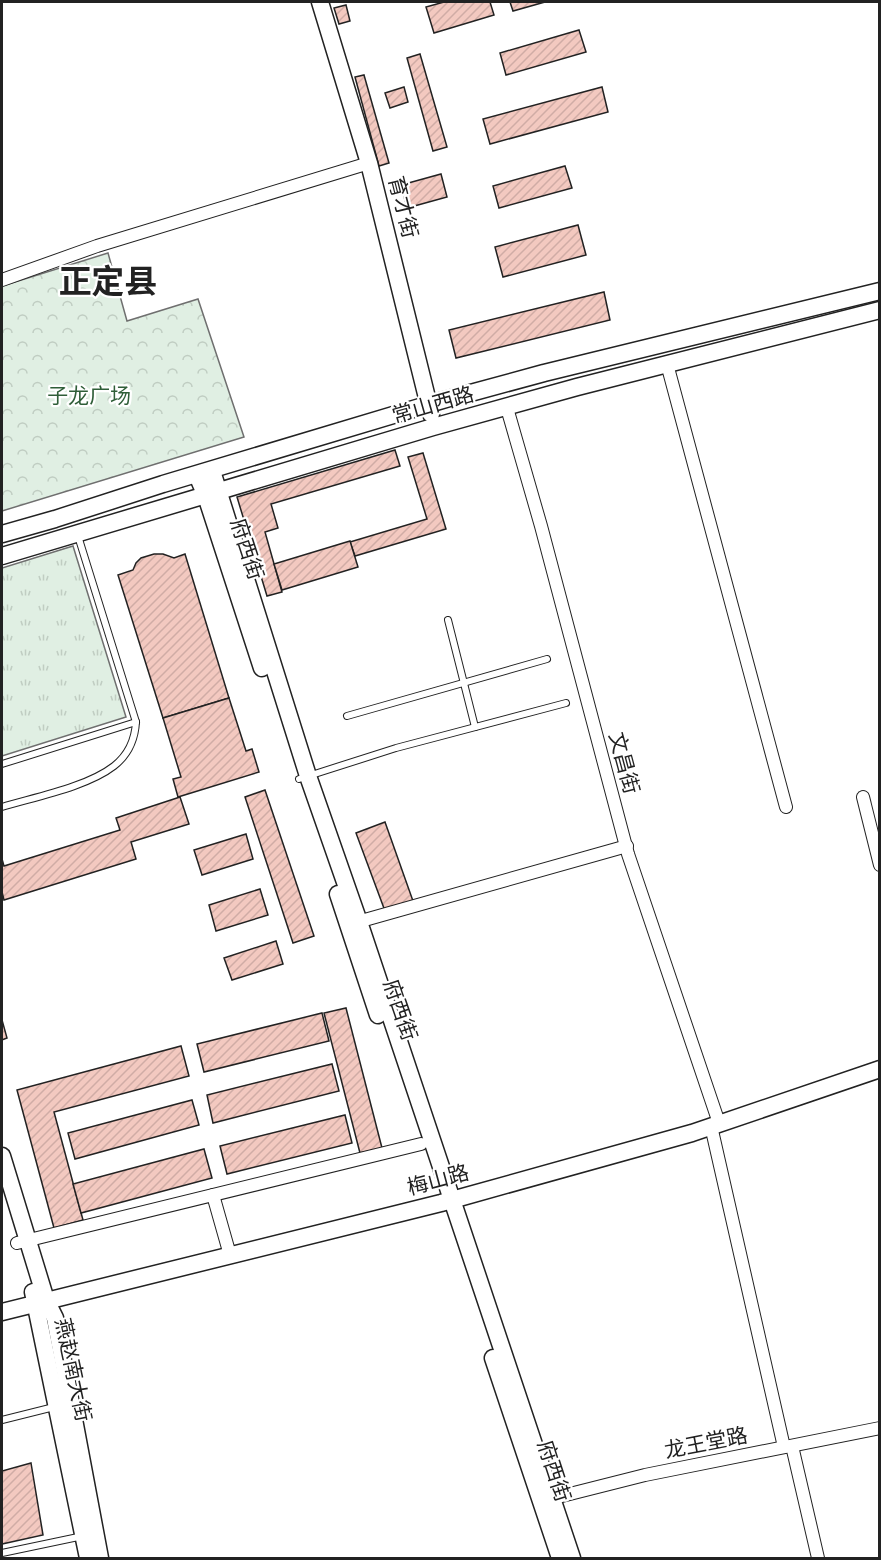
<svg xmlns="http://www.w3.org/2000/svg" width="881" height="1560" viewBox="0 0 881 1560" font-family="'Space Grotesk','Noto Sans SC',sans-serif">
<style>
.grass{fill:url(#grass-tufts);stroke:#6f6f6f;stroke-width:1.5}
.forest{fill:url(#forest-crowns);stroke:#6f6f6f;stroke-width:1.5}
.building{fill:url(#building-hatch);stroke:#222;stroke-width:1.5}
.lines{fill:none;stroke-linecap:round;stroke-linejoin:round}
.lane-casing{stroke:#222;stroke-width:8}
.street-casing{stroke:#222;stroke-width:14}
.secondary-casing{stroke:#222;stroke-width:19}
.lane{stroke:#fff;stroke-width:6}
.street{stroke:#fff;stroke-width:12}
.secondary{stroke:#fff;stroke-width:16}
.labels{text-anchor:middle;stroke-width:4.5;stroke-linejoin:round;paint-order:stroke}
.street-label{font-size:21px;fill:#222;stroke:#fff}
.park-label{font-size:21px;fill:#2f5e38;stroke:#fff}
.town-label{font-size:33px;font-weight:bold;fill:#222;stroke:#fff}
</style>
<defs>
<pattern id="grass-tufts" width="24" height="20" patternUnits="userSpaceOnUse" patternTransform="scale(1.5)"><rect width="24" height="20" fill="#e0efe3"/><path d="M3 7l-1-3M5 7V3M7 7l1-3M15 17l-1-3M17 17v-4M19 17l1-3" fill="none" stroke="#c0cdc2"/></pattern>
<pattern id="forest-crowns" width="20" height="18" patternUnits="userSpaceOnUse" patternTransform="scale(1.5)"><rect width="20" height="18" fill="#e0efe3"/><path d="M2 6a3 3 0 1 1 6 0M12 15a3 3 0 1 1 6 0" fill="none" stroke="#c0cdc2"/></pattern>
<pattern id="building-hatch" width="6" height="6" patternUnits="userSpaceOnUse" patternTransform="scale(1.5)"><rect width="6" height="6" fill="#f3c9c0"/><path d="M-1 1l2-2M0 6l6-6M5 7l2-2" fill="none" stroke="#d0aca5"/></pattern>
</defs>
<rect width="100%" height="100%" fill="#fff"/>
<path class="grass" d="M73,546L126,717L2,756V568Z"/>
<path class="forest" d="M108,253L127,321L198,299L244,437L2,511V286Z"/>
<g class="building">
<path d="M444,2H490L494,15L434,33L426,7Z"/>
<path d="M510,2H545L513,11Z"/>
<path d="M346,5L350,21L339,24L334,8Z"/>
<path d="M579,30L586,52L506,75L500,53Z"/>
<path d="M420,54L447,147L433,151L407,58Z"/>
<path d="M364,75L389,163L379,166L355,77Z"/>
<path d="M404,87L408,102L390,108L385,93Z"/>
<path d="M602,87L608,112L490,144L483,119Z"/>
<path d="M565,166L572,188L499,208L493,186Z"/>
<path d="M441,174L447,197L407,208L401,185Z"/>
<path d="M578,225L586,255L503,277L495,247Z"/>
<path d="M604,292L610,320L456,358L449,330Z"/>
<path d="M395,450L400,466L271,504L278,528L265,532L282,592L267,596L237,497Z"/>
<path d="M423,453L446,529L355,556L350,542L427,519L408,457Z"/>
<path d="M350,541L358,567L282,590L274,564Z"/>
<path d="M154,554H163L174,558L185,554L229,698L163,718L118,575L133,570L136,563L141,558Z"/>
<path d="M229,698L246,751L252,749L259,772L178,797L173,779L181,777L163,718Z"/>
<path d="M265,790L314,936L293,943L245,797Z"/>
<path d="M180,797L189,824L131,842L136,859L4,900L2,892V859L4,866L120,830L116,818Z"/>
<path d="M385,822L413,901L385,911L356,833Z"/>
<path d="M246,834L253,859L202,875L194,850Z"/>
<path d="M260,889L268,915L216,931L209,905Z"/>
<path d="M276,941L283,964L232,980L224,958Z"/>
<path d="M346,1008L382,1148L360,1153L324,1013Z"/>
<path d="M322,1013L329,1041L204,1072L197,1044Z"/>
<path d="M2,1020L7,1038L2,1040Z"/>
<path d="M181,1046L189,1076L54,1112L83,1220L54,1228L17,1090Z"/>
<path d="M332,1064L339,1091L213,1123L207,1095Z"/>
<path d="M192,1100L199,1125L75,1159L68,1133Z"/>
<path d="M345,1115L352,1143L227,1174L220,1146Z"/>
<path d="M204,1149L212,1178L81,1213L73,1184Z"/>
<path d="M31,1463L43,1535L2,1544V1471Z"/>
</g>
<g class="lines">
<g class="lane-casing">
<g id="lane">
<path d="M448,620L475,727"/>
<path d="M347,716L547,659"/>
<path d="M2,764L136,722L78,536"/>
<path d="M299,779L396,748L566,703"/>
<path d="M2,807C35,797 87,787 114,766C128,755 135,739 136,722"/>
<path d="M2,1420L54,1407"/>
<path d="M2,1553L83,1536"/>
</g>
</g>
<g class="street-casing">
<g id="street">
<path d="M2,280L97,246L369,163"/>
<path d="M667,364L786,807"/>
<path d="M507,408L541,526L628,854L719,1123"/>
<path d="M863,797L880,865"/>
<path d="M354,923L627,846"/>
<path d="M711,1126L784,1447"/>
<path d="M213,1195L230,1255"/>
<path d="M17,1243L421,1144"/>
<path d="M792,1446L818,1558"/>
<path d="M546,1500L645,1475L880,1428"/>
</g>
</g>
<g class="secondary-casing">
<g id="secondary">
<path d="M320,2L369,163L431,414"/>
<path d="M212,471L308,776L359,922L572,1558"/>
<path d="M197,475L206,496L262,668"/>
<path d="M2,534L55,519L163,484L430,404L544,373L880,291"/>
<path d="M2,556L433,427L577,387L880,310"/>
<path d="M338,894L378,1015"/>
<path d="M2,1156L46,1300L55,1318L100,1558"/>
<path d="M33,1292L88,1558"/>
<path d="M2,1312L441,1203L692,1133L880,1069"/>
<path d="M493,1358L560,1558"/>
</g>
</g>
<use href="#lane" class="lane"/>
<use href="#street" class="street"/>
<use href="#secondary" class="secondary"/>
</g>
<g class="labels">
<g class="street-label">
<text transform="translate(403 207) rotate(76)" y="7">育才街</text>
<text transform="translate(433 405) rotate(-16)" y="7">常山西路</text>
<text transform="translate(247 549) rotate(72)" y="7">府西街</text>
<text transform="translate(624 763) rotate(75)" y="7">文昌街</text>
<text transform="translate(400 1010) rotate(71)" y="7">府西街</text>
<text transform="translate(438 1180) rotate(-15)" y="7">梅山路</text>
<text transform="translate(73 1370) rotate(78)" y="7">燕赵南大街</text>
<text transform="translate(706 1443) rotate(-11)" y="7">龙王堂路</text>
<text transform="translate(554 1471) rotate(72)" y="7">府西街</text>
</g>
<g class="park-label">
<text x="89" y="403">子龙广场</text>
</g>
<g class="town-label">
<text x="108" y="293">正定县</text>
</g>
</g>
<rect width="881" height="1560" fill="none" stroke="#222222" stroke-width="6"/>
</svg>
